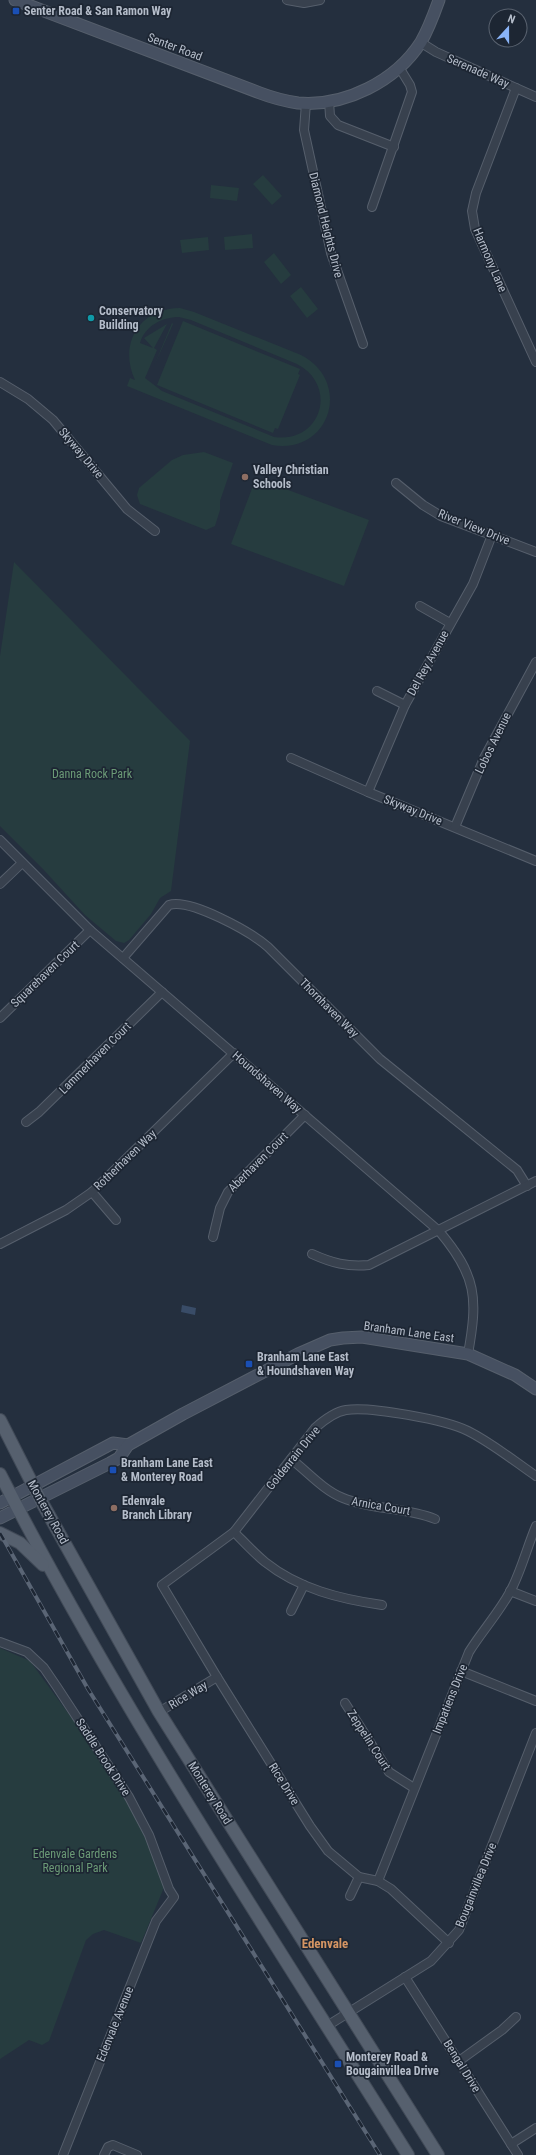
<svg xmlns="http://www.w3.org/2000/svg" width="536" height="2155" viewBox="0 0 536 2155" font-family="'Roboto Condensed',sans-serif">
<style>
.green{fill:#263c3f;fill-rule:evenodd}
.water{fill:#394c67}
.lines{fill:none;stroke-linecap:round;stroke-linejoin:round}
.street-casing{stroke:#565f6c;stroke-width:10}
.secondary-casing{stroke:#565f6c;stroke-width:13}
.primary-casing{stroke:#414a57;stroke-width:14}
.street{stroke:#38414e;stroke-width:8}
.secondary{stroke:#465061;stroke-width:11}
.primary{stroke:#56606e;stroke-width:12}
.rail-casing{stroke:#5a6575;stroke-width:4}
.rail{stroke:#1d2633;stroke-width:2.5;stroke-dasharray:8;stroke-linecap:butt}
.transit-dot{fill:#1a4fb4;stroke:#1d2633;stroke-width:1.5}
.culture-dot{fill:#0f9aa8;stroke:#1d2633;stroke-width:1.5}
.education-dot{fill:#8d6e63;stroke:#1d2633;stroke-width:1.5}
.labels{text-anchor:middle;stroke-width:3.5;stroke-linejoin:round;paint-order:stroke}
.poi-label{font-size:12px;font-weight:bold;fill:#b4bcc9;stroke:#1d2633;text-anchor:start}
.street-label{font-size:12px;fill:#b4bcc9;stroke:#1d2633}
.park-label{font-size:12px;fill:#6b9a76;stroke:#1d2633}
.neighbourhood-label{font-size:13px;font-weight:bold;fill:#d59563;stroke:#1d2633}
</style>
<rect width="100%" height="100%" fill="#242f3e"/>
<g class="green">
<path d="M263,175L282,196L272,205L253,184Z"/>
<path d="M211,185L239,188L237,201L210,198Z"/>
<path d="M252,234L253,248L225,250L224,237Z"/>
<path d="M208,237L209,250L182,253L180,240Z"/>
<path d="M274,253L291,275L281,284L264,262Z"/>
<path d="M301,287L318,309L307,318L290,296Z"/>
<path d="M180,308L194,312L301,355C353,382 330,455 272,445L127,386L130,378L135,380C118,344 140,308 180,308ZM179,317L191,320L297,364C339,386 321,444 274,437L162,391L145,378L157,350L154,348L167,324L144,338L153,348L140,343C145,326 162,317 179,317Z"/>
<path d="M183,321L300,369L298,374L300,375L278,429L275,428L273,433L157,385Z"/>
<path d="M172,323L173,324L154,366Z"/>
<path d="M204,452L233,463L220,501V510L215,526L206,530L140,504L137,495L139,488L172,460L183,455Z"/>
<path d="M256,478L369,520L344,586L231,544Z"/>
<path d="M14,562L190,741L171,891L160,898L151,914L129,940L124,943L116,941L85,915L43,869L0,826V656Z"/>
<path d="M0,1648L30,1661L106,1765L141,1825L165,1885L141,1943L104,1930L93,1934L86,1940L49,2041L42,2045L29,2040L0,2059Z"/>
</g>
<path class="water" d="M182,1305L196,1308L195,1315L181,1312Z"/>
<g class="lines">
<g class="street-casing">
<g id="street">
<path d="M287,0L304,3L320,0"/>
<path d="M420,42L436,52L536,97"/>
<path d="M516,88L476,193L472,211L475,229L536,362"/>
<path d="M329,101L330,116L338,125L394,147"/>
<path d="M306,103L304,130L331,253L363,344"/>
<path d="M372,207L412,92L410,85L399,67"/>
<path d="M0,382L28,399L53,420L127,509L155,531"/>
<path d="M396,483L423,505L441,516L536,552"/>
<path d="M420,606L450,623"/>
<path d="M377,691L405,705"/>
<path d="M291,758L368,792L536,861"/>
<path d="M368,792L405,705L473,584L492,535"/>
<path d="M455,827L484,758L536,662"/>
<path d="M0,840L90,930L439,1231C477,1276 478,1298 468,1354"/>
<path d="M0,884L22,863"/>
<path d="M123,958L169,905C190,898 251,932 268,947L380,1059L517,1170L527,1186"/>
<path d="M0,1018L90,930"/>
<path d="M26,1122L39,1112L162,992"/>
<path d="M92,1192L116,1220"/>
<path d="M213,1237L220,1208L228,1192L305,1115"/>
<path d="M0,1244L66,1210L92,1192L234,1053"/>
<path d="M312,1254C332,1263 347,1267 369,1265L536,1181"/>
<path d="M291,1459C308,1472 323,1490 343,1498C372,1510 406,1507 435,1519"/>
<path d="M234,1532C244,1542 254,1553 265,1562C299,1589 340,1599 382,1605"/>
<path d="M510,1591L536,1601"/>
<path d="M291,1611L304,1585"/>
<path d="M0,1642L27,1652L44,1668L57,1687L129,1797L149,1835L169,1889L174,1897L156,1921L63,2155"/>
<path d="M461,1671L536,1701"/>
<path d="M345,1703L389,1772L414,1788"/>
<path d="M159,1712L217,1677"/>
<path d="M378,1881L469,1652C482,1631 498,1614 510,1592C521,1572 527,1547 536,1526"/>
<path d="M350,1896L359,1877"/>
<path d="M449,1943L391,1889L378,1881L359,1877L328,1851L310,1826L217,1677L162,1585L234,1532L315,1428C324,1420 334,1412 346,1410C369,1406 447,1420 468,1431C492,1443 514,1461 536,1476"/>
<path d="M405,1977L518,2155"/>
<path d="M327,2026L431,1961L459,1930L536,1733"/>
<path d="M459,2061L502,2030L516,2017"/>
<path d="M511,2144L536,2128"/>
<path d="M104,2155L108,2147L113,2145L137,2155"/>
</g>
</g>
<g class="secondary-casing">
<g id="secondary">
<path d="M15,0L260,93C273,98 285,101 298,103C345,107 396,81 421,42C429,28 434,14 439,0"/>
<path d="M0,1503L113,1443L128,1445"/>
<path d="M0,1518L110,1463L119,1458L128,1445L183,1414L298,1354L330,1340L343,1338L362,1337L468,1354L515,1375L536,1389"/>
</g>
</g>
<g class="primary-casing">
<g id="primary">
<path d="M0,1420L40,1499L159,1712L438,2155"/>
<path d="M0,1474C121,1710 268,1931 408,2155"/>
<path d="M0,1533L20,1543L43,1565"/>
</g>
</g>
<use href="#street" class="street"/>
<use href="#secondary" class="secondary"/>
<use href="#primary" class="primary"/>
<g class="rail-casing">
<path id="rail" d="M0,1533L88,1689L380,2155"/>
</g>
<use href="#rail" class="rail"/>
</g>
<g class="transit-dot">
<rect x="12" y="7" width="8" height="8" rx="2"/>
<rect x="245" y="1360" width="8" height="8" rx="2"/>
<rect x="109" y="1466" width="8" height="8" rx="2"/>
<rect x="334" y="2060" width="8" height="8" rx="2"/>
</g>
<circle class="culture-dot" cx="91" cy="318" r="4"/>
<g class="education-dot">
<circle cx="245" cy="477" r="4"/>
<circle cx="114" cy="1508" r="4"/>
</g>
<g class="labels">
<g class="poi-label">
<text x="24" y="15">Senter Road &amp; San Ramon Way</text>
<text x="99" y="315">Conservatory<tspan x="99" dy="14">Building</tspan></text>
<text x="253" y="474">Valley Christian<tspan x="253" dy="14">Schools</tspan></text>
<text x="257" y="1361">Branham Lane East<tspan x="257" dy="14">&amp; Houndshaven Way</tspan></text>
<text x="121" y="1467">Branham Lane East<tspan x="121" dy="14">&amp; Monterey Road</tspan></text>
<text x="122" y="1505">Edenvale<tspan x="122" dy="14">Branch Library</tspan></text>
<text x="346" y="2061">Monterey Road &amp;<tspan x="346" dy="14">Bougainvillea Drive</tspan></text>
</g>
<g class="street-label">
<text transform="translate(175 47) rotate(21)" y="4">Senter Road</text>
<text transform="translate(478 71) rotate(24)" y="4">Serenade Way</text>
<text transform="translate(326 225) rotate(76)" y="4">Diamond Heights Drive</text>
<text transform="translate(490 260) rotate(67)" y="4">Harmony Lane</text>
<text transform="translate(81 453) rotate(50)" y="4">Skyway Drive</text>
<text transform="translate(474 527) rotate(22)" y="4">River View Drive</text>
<text transform="translate(428 663) rotate(-61)" y="4">Del Rey Avenue</text>
<text transform="translate(493 743) rotate(-64)" y="4">Lobos Avenue</text>
<text transform="translate(413 810) rotate(22)" y="4">Skyway Drive</text>
<text transform="translate(45 974) rotate(-44)" y="4">Squarehaven Court</text>
<text transform="translate(329 1008) rotate(45)" y="4">Thornhaven Way</text>
<text transform="translate(95 1058) rotate(-45)" y="4">Lammerhaven Court</text>
<text transform="translate(267 1082) rotate(41)" y="4">Houndshaven Way</text>
<text transform="translate(125 1160) rotate(-44)" y="4">Rotherhaven Way</text>
<text transform="translate(258 1162) rotate(-45)" y="4">Aberhaven Court</text>
<text transform="translate(409 1332) rotate(8)" y="4">Branham Lane East</text>
<text transform="translate(293 1458) rotate(-51)" y="4">Goldenrain Drive</text>
<text transform="translate(381 1506) rotate(10)" y="4">Arnica Court</text>
<text transform="translate(48 1512) rotate(61)" y="4">Monterey Road</text>
<text transform="translate(188 1695) rotate(-31)" y="4">Rice Way</text>
<text transform="translate(450 1699) rotate(-68)" y="4">Impatiens Drive</text>
<text transform="translate(369 1740) rotate(57)" y="4">Zeppelin Court</text>
<text transform="translate(103 1757) rotate(57)" y="4">Saddle Brook Drive</text>
<text transform="translate(284 1784) rotate(58)" y="4">Rice Drive</text>
<text transform="translate(210 1793) rotate(58)" y="4">Monterey Road</text>
<text transform="translate(476 1885) rotate(-68)" y="4">Bougainvillea Drive</text>
<text transform="translate(115 2024) rotate(-68)" y="4">Edenvale Avenue</text>
<text transform="translate(462 2066) rotate(58)" y="4">Bengal Drive</text>
</g>
<g class="park-label">
<text x="92" y="778">Danna Rock Park</text>
<text x="75" y="1858">Edenvale Gardens<tspan x="75" dy="14">Regional Park</tspan></text>
</g>
<g class="neighbourhood-label">
<text x="325" y="1948">Edenvale</text>
</g>
</g>
<g transform="translate(508 28) rotate(21)"><circle r="19" fill="#1d2633" stroke="#59626f"/>
<path d="M0-3L7 15L0 10L-7 15Z" fill="#8ab4f8"/>
<text y="-6" font-size="11" font-weight="bold" text-anchor="middle" fill="#b4bcc9">N</text>
</g>
</svg>
